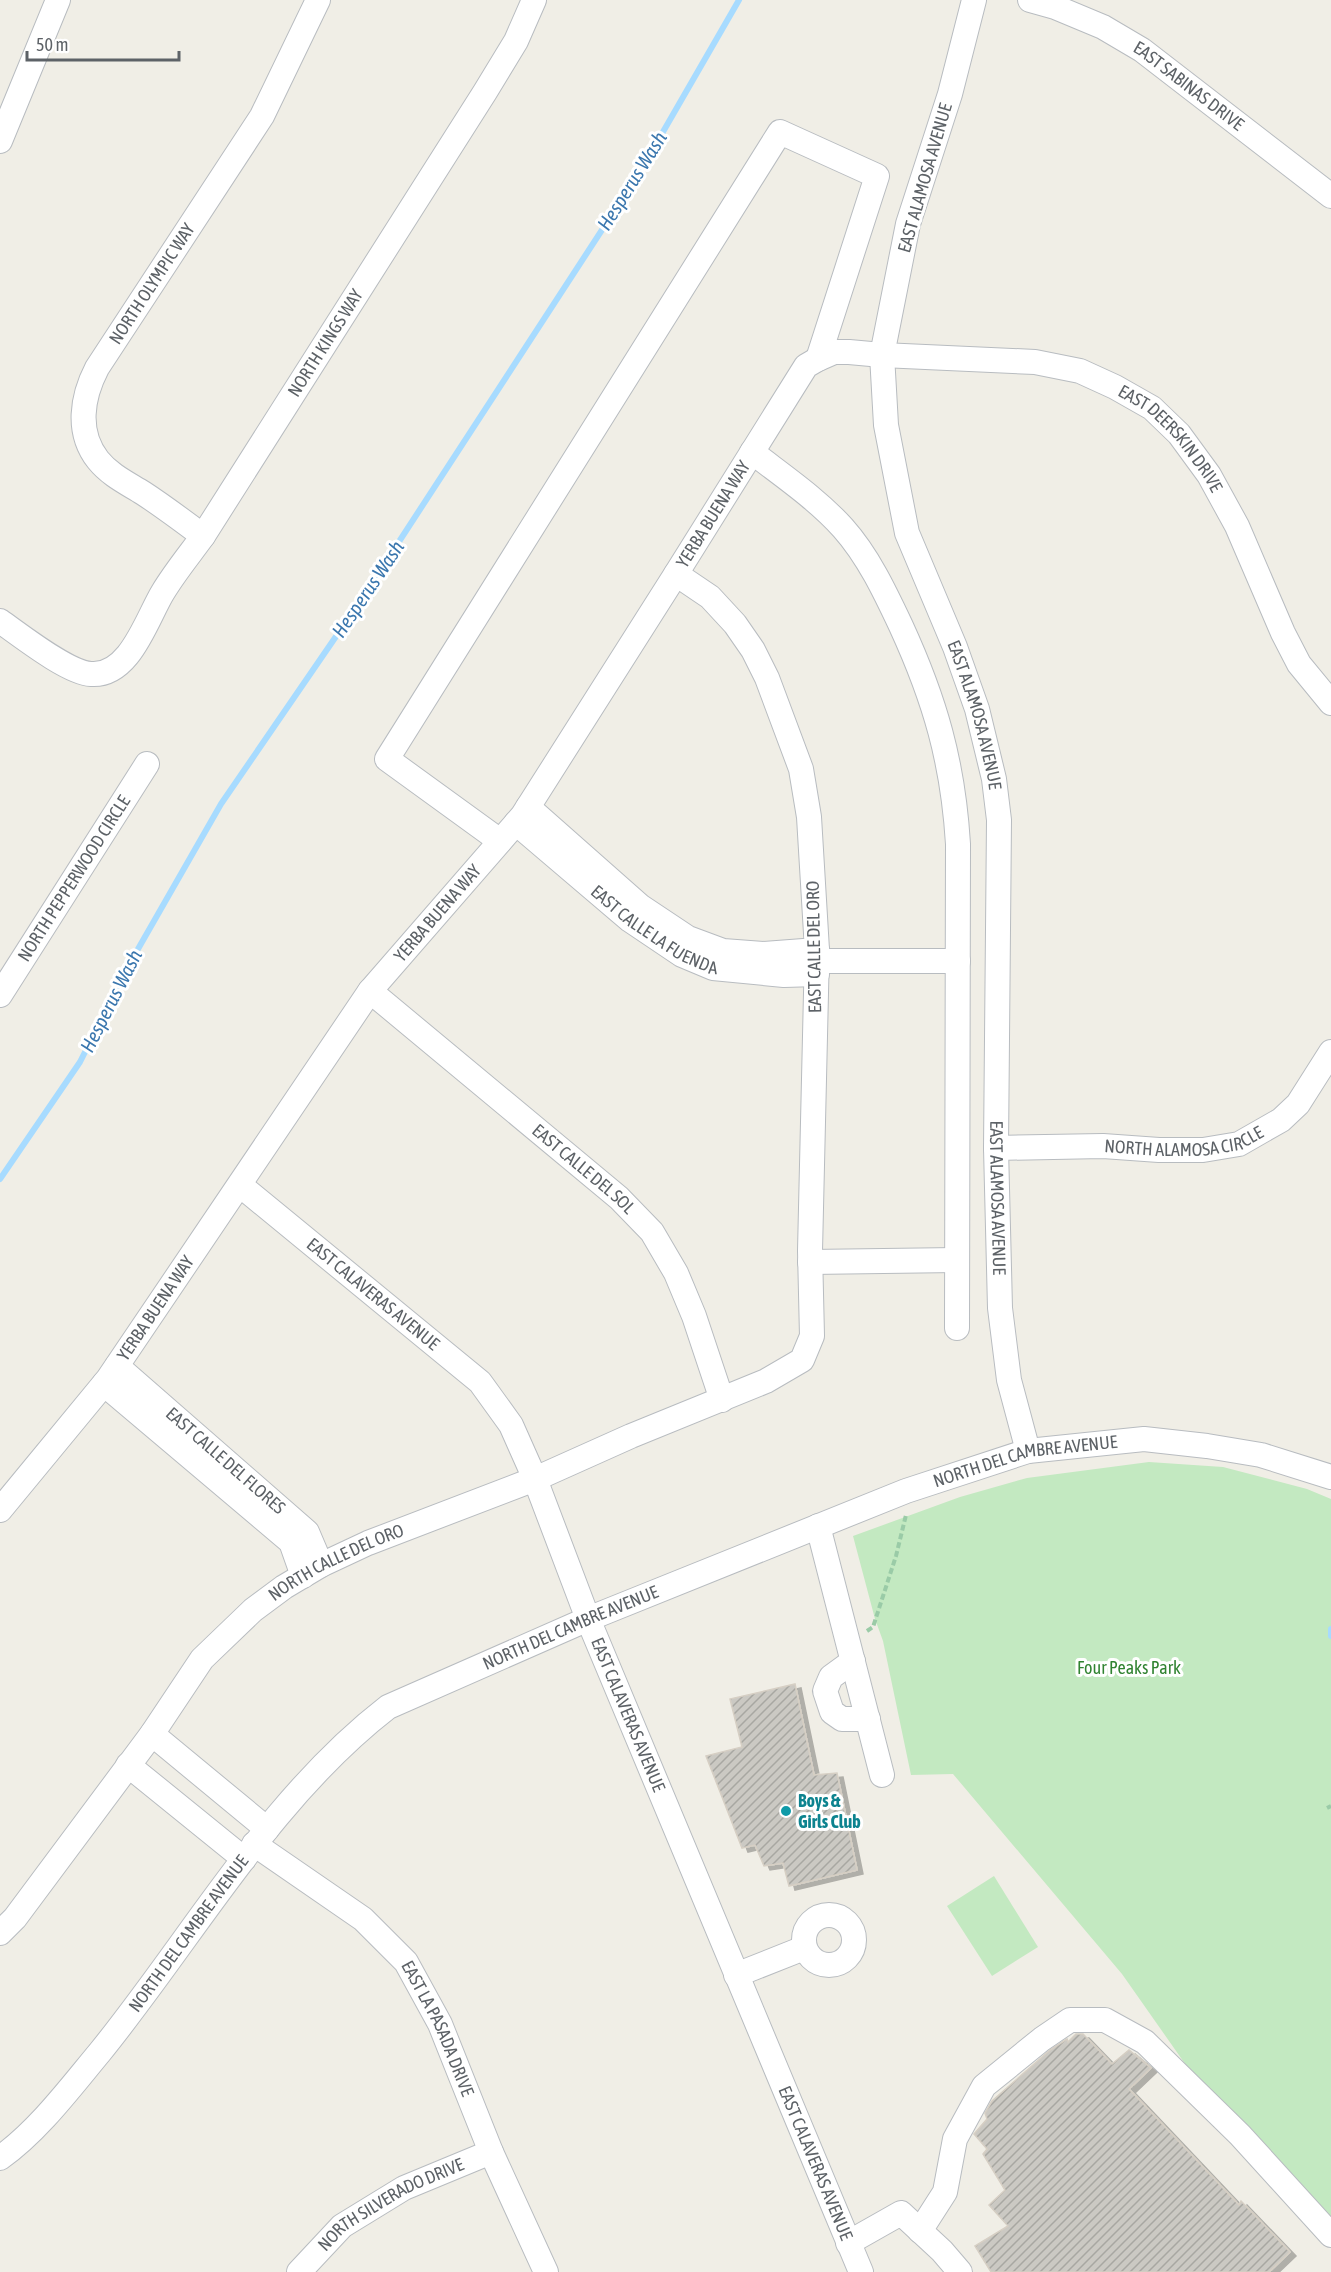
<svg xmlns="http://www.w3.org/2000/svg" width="1331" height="2272" viewBox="0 0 1331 2272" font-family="'Asap Condensed',sans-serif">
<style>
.green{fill:#c3e9c1}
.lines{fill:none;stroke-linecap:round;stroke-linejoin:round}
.stream{stroke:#a7dbff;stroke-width:6}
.building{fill:url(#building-hatch);stroke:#d6cfc4;stroke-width:1.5;filter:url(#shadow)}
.minor-casing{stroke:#b8bcc0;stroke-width:26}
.path{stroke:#9acba7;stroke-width:4;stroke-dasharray:6 3;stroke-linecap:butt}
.minor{stroke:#fff;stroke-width:24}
.culture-dot{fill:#0f9aa8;stroke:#fff;stroke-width:2}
.labels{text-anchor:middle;stroke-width:6;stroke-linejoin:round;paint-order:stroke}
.street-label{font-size:18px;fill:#5d6267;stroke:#fff}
.park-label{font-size:18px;fill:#308331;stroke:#fff}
.culture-label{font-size:18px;font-weight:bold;fill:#0d838f;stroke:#fff;text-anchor:start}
.water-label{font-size:20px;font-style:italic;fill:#3b77ae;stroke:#fff}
</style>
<defs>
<pattern id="building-hatch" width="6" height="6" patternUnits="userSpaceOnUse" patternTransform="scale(1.5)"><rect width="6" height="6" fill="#cbc9c3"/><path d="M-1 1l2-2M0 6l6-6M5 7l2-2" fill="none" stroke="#a8a7a2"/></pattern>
<filter id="shadow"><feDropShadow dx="6" dy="4" stdDeviation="0" flood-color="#0004"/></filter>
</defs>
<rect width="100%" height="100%" fill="#f0eee6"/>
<g class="green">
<path d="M1149,1462L1223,1467L1307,1489L1331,1499V2222L1188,2068L1122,1974L953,1774L911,1775L883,1641L875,1619L853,1536L960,1497L1027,1478Z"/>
<path d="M994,1876L1038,1947L992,1976L947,1906Z"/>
</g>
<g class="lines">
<g class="stream">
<path d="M0,1179L80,1062L130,963L221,804L361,600L641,170L739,0"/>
<path d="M1331,1629V1636"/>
</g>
</g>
<g class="building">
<path d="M795,1684L814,1775L837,1773L857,1870L789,1886L783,1863L764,1866L755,1845L742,1848L706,1756L742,1747L730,1699Z"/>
<path d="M1076,2034H1083L1112,2064L1129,2050L1151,2068L1129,2089L1239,2205L1241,2201L1290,2252L1269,2272H991L975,2246L1008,2226L989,2205L1005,2190L983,2154L987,2149L974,2134L987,2119L985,2113L992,2101L1050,2050L1067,2039L1068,2042Z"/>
</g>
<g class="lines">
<g class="minor-casing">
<g id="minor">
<path id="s1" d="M974,0L950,94L908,224L882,355L886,425L907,533L955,647L977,709L994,779L999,820L996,1148L1000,1308L1009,1380L1028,1451"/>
<path id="s2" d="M1030,0L1055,7L1103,27L1142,50L1331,196"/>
<path d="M0,141L58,0"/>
<path d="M752,452C783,476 817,499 843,528C868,556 885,592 901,626C935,700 953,762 958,844L957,1328"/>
<path id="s3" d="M203,536C183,521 163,506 143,493C127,483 110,475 98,460C76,432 82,397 97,368L262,116L318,0"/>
<path id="s4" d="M0,621C20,635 68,673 91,674C130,677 147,618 163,592C175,572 190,554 203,536L485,92L516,41L534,0"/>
<path d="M528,807L640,906L688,938L723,951L764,954L817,950"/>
<path id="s5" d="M516,823L630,920L682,955L713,968L784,975L817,974"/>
<path d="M500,841L387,759L780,132L877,176L818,359"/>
<path d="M817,961H958"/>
<path id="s6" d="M370,991L619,1198L652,1232L676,1273L694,1316L722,1400"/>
<path id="s7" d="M0,995L147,764"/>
<path id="s8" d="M996,1148L1103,1146L1159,1150H1203L1239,1144L1281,1120L1298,1104L1331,1052"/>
<path id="s9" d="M240,1185L480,1382L511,1425L535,1479L588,1619L861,2272"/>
<path d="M810,1262L957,1260"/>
<path id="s10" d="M117,1366L307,1532L321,1565"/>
<path d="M104,1384L291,1542L303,1576"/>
<path id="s11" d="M0,1510L108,1379L370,991L523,815L676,574L806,366L818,359L834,352H849L882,355L1035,362L1080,371L1115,387L1152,408L1179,434L1209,475L1237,526L1283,633L1299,664L1331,703"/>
<path d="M818,1526L882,1775"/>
<path d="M853,1661L831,1677L825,1691L832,1712L842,1719H868"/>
<path d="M152,1734L267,1829"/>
<path d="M128,1765L244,1859"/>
<path id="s12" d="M254,1844L363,1919L406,1962L440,2024L491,2152L546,2272"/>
<circle cx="829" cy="1940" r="25"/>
<path id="s13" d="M0,1933L15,1918L152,1734L202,1659L253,1610L284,1587L321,1565L368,1543L535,1479L631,1436L766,1381L802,1360L812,1336L810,1251L817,950L809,817L801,769L767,678L753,650L735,624L710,597L676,574"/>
<path d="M736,1975L804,1948"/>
<path id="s14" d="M0,2158C38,2131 70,2088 100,2052C194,1936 269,1799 388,1707L588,1619L906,1491L1028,1451L1144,1439L1207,1446L1261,1455L1331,1477"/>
<path d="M920,2231L945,2192L955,2139L984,2086L1042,2039L1070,2020H1105L1145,2042L1240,2135L1331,2235"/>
<path d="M848,2243L901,2213L942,2251L960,2272"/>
<path id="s15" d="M299,2272L342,2226L404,2188L491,2152"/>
</g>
</g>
<g class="path">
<path d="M867,1631L873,1627L896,1556L906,1515"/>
<path d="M1327,1808L1331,1806"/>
</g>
<use href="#minor" class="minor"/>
</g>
<circle class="culture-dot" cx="786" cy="1811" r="6"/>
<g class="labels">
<g class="street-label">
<text dy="6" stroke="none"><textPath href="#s2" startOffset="182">EAST SABINAS DRIVE</textPath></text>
<text transform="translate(925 178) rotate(-74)" y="6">EAST ALAMOSA AVENUE</text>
<text dy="6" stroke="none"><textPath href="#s3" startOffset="328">NORTH OLYMPIC WAY</textPath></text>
<text dy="6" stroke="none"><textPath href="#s4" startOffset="519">NORTH KINGS WAY</textPath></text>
<text dy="6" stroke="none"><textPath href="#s11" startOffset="1796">EAST DEERSKIN DRIVE</textPath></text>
<text dy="6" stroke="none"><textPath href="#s11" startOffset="1227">YERBA BUENA WAY</textPath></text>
<text dy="6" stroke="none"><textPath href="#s1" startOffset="742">EAST ALAMOSA AVENUE</textPath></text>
<text dy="6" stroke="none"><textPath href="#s7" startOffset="138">NORTH PEPPERWOOD CIRCLE</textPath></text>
<text dy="6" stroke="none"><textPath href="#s11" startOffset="741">YERBA BUENA WAY</textPath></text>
<text dy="6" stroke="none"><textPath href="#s5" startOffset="176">EAST CALLE LA FUENDA</textPath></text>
<text transform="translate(814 947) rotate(-91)" y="6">EAST CALLE DEL ORO</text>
<text dy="6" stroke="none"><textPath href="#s8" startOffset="189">NORTH ALAMOSA CIRCLE</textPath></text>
<text dy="6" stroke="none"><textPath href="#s6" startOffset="278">EAST CALLE DEL SOL</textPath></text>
<text dy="6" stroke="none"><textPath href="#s1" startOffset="1228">EAST ALAMOSA AVENUE</textPath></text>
<text dy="6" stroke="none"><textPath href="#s9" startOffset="172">EAST CALAVERAS AVENUE</textPath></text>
<text dy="6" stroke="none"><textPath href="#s11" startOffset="255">YERBA BUENA WAY</textPath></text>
<text dy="6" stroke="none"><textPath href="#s10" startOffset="144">EAST CALLE DEL FLORES</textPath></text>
<text dy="6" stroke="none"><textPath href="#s14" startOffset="1282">NORTH DEL CAMBRE AVENUE</textPath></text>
<text dy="6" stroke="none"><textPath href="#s13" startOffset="508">NORTH CALLE DEL ORO</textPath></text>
<text dy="6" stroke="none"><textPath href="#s14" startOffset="796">NORTH DEL CAMBRE AVENUE</textPath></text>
<text dy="6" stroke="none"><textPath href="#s9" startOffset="676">EAST CALAVERAS AVENUE</textPath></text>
<text dy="6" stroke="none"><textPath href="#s14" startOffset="294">NORTH DEL CAMBRE AVENUE</textPath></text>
<text dy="6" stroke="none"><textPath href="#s12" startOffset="267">EAST LA PASADA DRIVE</textPath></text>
<text dy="6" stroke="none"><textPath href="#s9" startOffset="1162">EAST CALAVERAS AVENUE</textPath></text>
<text dy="6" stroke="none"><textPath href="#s15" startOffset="116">NORTH SILVERADO DRIVE</textPath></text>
</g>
<g class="park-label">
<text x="1129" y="1674">Four Peaks Park</text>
</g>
<g class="culture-label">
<text x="798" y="1807">Boys &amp;<tspan x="798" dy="21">Girls Club</tspan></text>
</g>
<g class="water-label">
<text transform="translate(632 181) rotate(-58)" y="7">Hesperus Wash</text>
<text transform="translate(368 589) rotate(-56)" y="7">Hesperus Wash</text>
<text transform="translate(111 1001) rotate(-63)" y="7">Hesperus Wash</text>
</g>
</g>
<path d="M27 51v9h152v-9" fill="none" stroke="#5d6267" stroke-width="3"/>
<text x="36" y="51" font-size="18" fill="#5d6267" stroke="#ffffff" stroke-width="4.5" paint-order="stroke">50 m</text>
</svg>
